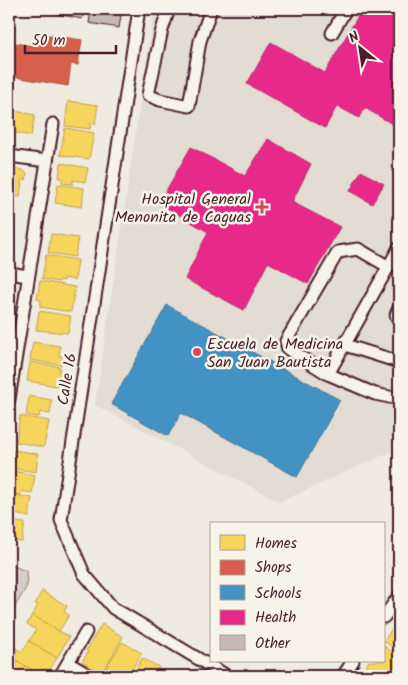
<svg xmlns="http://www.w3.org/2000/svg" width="408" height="685" viewBox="0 0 408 685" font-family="Kalam,sans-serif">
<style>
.built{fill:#e3dcd2}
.green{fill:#d8cdc6;stroke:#917678}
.homes{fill:#f6d55c;stroke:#c29e4d}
.shops{fill:#d6604d;stroke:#ac4c43}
.schools{fill:#4393c3;stroke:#457095}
.health{fill:#e7298a;stroke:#b8266e}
.building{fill:#c6b8b3;stroke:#4a1f2b}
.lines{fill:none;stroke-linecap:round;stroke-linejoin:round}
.minor-casing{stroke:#4a1f2b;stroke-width:15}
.minor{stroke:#f7f3e8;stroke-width:11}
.poi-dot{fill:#d1495b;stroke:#f7f3e8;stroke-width:2}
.labels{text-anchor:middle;stroke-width:5;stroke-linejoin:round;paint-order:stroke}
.poi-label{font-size:16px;fill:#4a1f2b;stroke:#f7f3e8;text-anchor:end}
.street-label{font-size:16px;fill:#4a1f2b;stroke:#f7f3e8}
</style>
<rect width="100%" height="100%" fill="#f0ebe0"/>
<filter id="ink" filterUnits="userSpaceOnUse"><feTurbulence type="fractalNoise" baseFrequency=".02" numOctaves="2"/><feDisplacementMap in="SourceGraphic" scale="10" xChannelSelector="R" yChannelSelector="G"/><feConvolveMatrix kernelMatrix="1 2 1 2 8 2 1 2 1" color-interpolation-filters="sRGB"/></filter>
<g filter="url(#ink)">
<path class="built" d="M154,9H399V448L280,502L95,405Z"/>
<path class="green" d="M9,564L26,571L27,586L9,617Z"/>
<g class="homes">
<path d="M68,101L98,105L95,124L91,123L90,129L65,126Z"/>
<path d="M15,111L35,115L31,136L11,132Z"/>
<path d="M65,128L94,133L89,159L60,155Z"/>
<path d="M61,163L88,168L85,182L73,180V184L62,183V178H59Z"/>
<path d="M9,168L23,170L27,174L26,180H22L20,197L9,196Z"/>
<path d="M58,184L84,188L82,207L55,203Z"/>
<path d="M9,223H12L9,248Z"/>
<path d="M51,234L78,238L75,257L48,253Z"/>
<path d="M46,255L78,260L75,280L64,278V281L60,280L59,282L42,279Z"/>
<path d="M40,281L75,287L71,312L40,307L41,300L37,299Z"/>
<path d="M39,311L71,316L68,333L36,330Z"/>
<path d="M33,342L60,346L59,356H62L61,365L30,360Z"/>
<path d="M30,362L60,367L57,386L27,381Z"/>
<path d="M29,396L52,400L50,414L40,412L39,417L26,415Z"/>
<path d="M20,416L49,421L44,447L16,442Z"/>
<path d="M14,450L38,454L36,472L11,468Z"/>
<path d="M13,471L35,475L32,493L21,491V495L9,493Z"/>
<path d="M9,494L32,498L29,517L9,513Z"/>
<path d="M9,521L25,523L22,542L9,540Z"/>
<path d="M42,591L67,606L64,612L69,615L59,631L32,615L38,605L35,604Z"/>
<path d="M32,615L69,637L57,658L29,641L36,630L27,624Z"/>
<path d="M102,624L123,637L102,673L82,662L88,652L86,651Z"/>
<path d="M395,624L399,627V652L384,641Z"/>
<path d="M29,641L57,658L46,676H42L9,656V651L12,646L22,652Z"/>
<path d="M122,642L142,653L128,676H113L104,671Z"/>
<path d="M384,646L398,656L397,658L399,659V674L397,676H376L365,668L369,661H384Z"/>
<path d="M9,656L42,676H9Z"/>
<path d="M142,658L159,667L154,676H132Z"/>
<path d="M366,670L375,676H361Z"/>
</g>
<path class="shops" d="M42,34L82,40L78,65L71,64L68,86L9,76V42L39,47Z"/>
<path class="schools" d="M167,305L340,400L297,477L181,413L168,436L111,404Z"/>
<g class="health">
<path d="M362,9H399V128L365,108L359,118L337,106L325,128L247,84L271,42L325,73Z"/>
<path d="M268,139L311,164L292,202L340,227L308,284L268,262L244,310L185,279L208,232L159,203L191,147L245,176Z"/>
<path d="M361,171L384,184L372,204L350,191Z"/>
</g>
<g class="building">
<path d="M42,9H84L82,19L42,11Z"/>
<path d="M91,9L103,10V9H122L119,28L89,23Z"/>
</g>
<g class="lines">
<g class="minor-casing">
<g id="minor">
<path d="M139,9L61,520L84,574L113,608L227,676"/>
<path d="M169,9L162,30L148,95L160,100L189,106L200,41L211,9"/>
<path d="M332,33L346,9"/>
<path d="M9,156L47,161"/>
<path d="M399,248L328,374L375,394L399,399"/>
<path d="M9,273L28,276"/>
<path d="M399,308L396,315L399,321"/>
<path d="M345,345L399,362"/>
<path d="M328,374L288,349L286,341L338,252L358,249L389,267"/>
<path d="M9,399L53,124"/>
<path d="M384,617L399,596"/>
<path d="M68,663L90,676"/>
<path d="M60,676L86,632"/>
<path d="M343,676L353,661"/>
</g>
</g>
<use href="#minor" class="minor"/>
</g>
</g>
<g class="poi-dot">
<path d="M259.5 199.5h5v5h5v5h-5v5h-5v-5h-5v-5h5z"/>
<circle cx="197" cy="352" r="5"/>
</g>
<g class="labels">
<g class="poi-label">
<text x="251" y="204">Hospital General<tspan x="251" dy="18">Menonita de Caguas</tspan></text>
<text x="207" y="349" text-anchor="start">Escuela de Medicina<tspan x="207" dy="18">San Juan Bautista</tspan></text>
</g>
<g class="street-label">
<text transform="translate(66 379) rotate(-81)" y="6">Calle 16</text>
</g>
</g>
<rect width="408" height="685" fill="none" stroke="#f7f3e8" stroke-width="30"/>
<rect x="15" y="15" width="378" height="655" fill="none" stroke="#4a1f2b" stroke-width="2" filter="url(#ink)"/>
<rect x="210" y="522" width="175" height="140" fill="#f7f3e8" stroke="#b29e9c"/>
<rect x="220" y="535" width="25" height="15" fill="#f6d55c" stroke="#b29e9c"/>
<text x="255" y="548" font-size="15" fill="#4a1f2b">Homes</text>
<rect x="220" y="560" width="25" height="15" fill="#d6604d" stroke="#b29e9c"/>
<text x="255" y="572" font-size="15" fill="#4a1f2b">Shops</text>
<rect x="220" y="585" width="25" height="15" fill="#4393c3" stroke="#b29e9c"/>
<text x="255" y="598" font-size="15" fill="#4a1f2b">Schools</text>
<rect x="220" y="610" width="25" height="15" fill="#e7298a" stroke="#b29e9c"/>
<text x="255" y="622" font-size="15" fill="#4a1f2b">Health</text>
<rect x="220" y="635" width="25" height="15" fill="#c6b8b3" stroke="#b29e9c"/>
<text x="255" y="648" font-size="15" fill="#4a1f2b">Other</text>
<g transform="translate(360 48) rotate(330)" stroke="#f7f3e8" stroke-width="4" paint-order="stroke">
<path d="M0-4L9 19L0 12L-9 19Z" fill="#4a1f2b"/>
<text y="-8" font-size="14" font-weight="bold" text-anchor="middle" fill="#4a1f2b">N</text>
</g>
<path d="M25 45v8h91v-8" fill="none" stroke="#4a1f2b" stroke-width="2.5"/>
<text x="32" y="45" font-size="15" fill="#4a1f2b" stroke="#f7f3e8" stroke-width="4" paint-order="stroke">50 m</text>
</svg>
